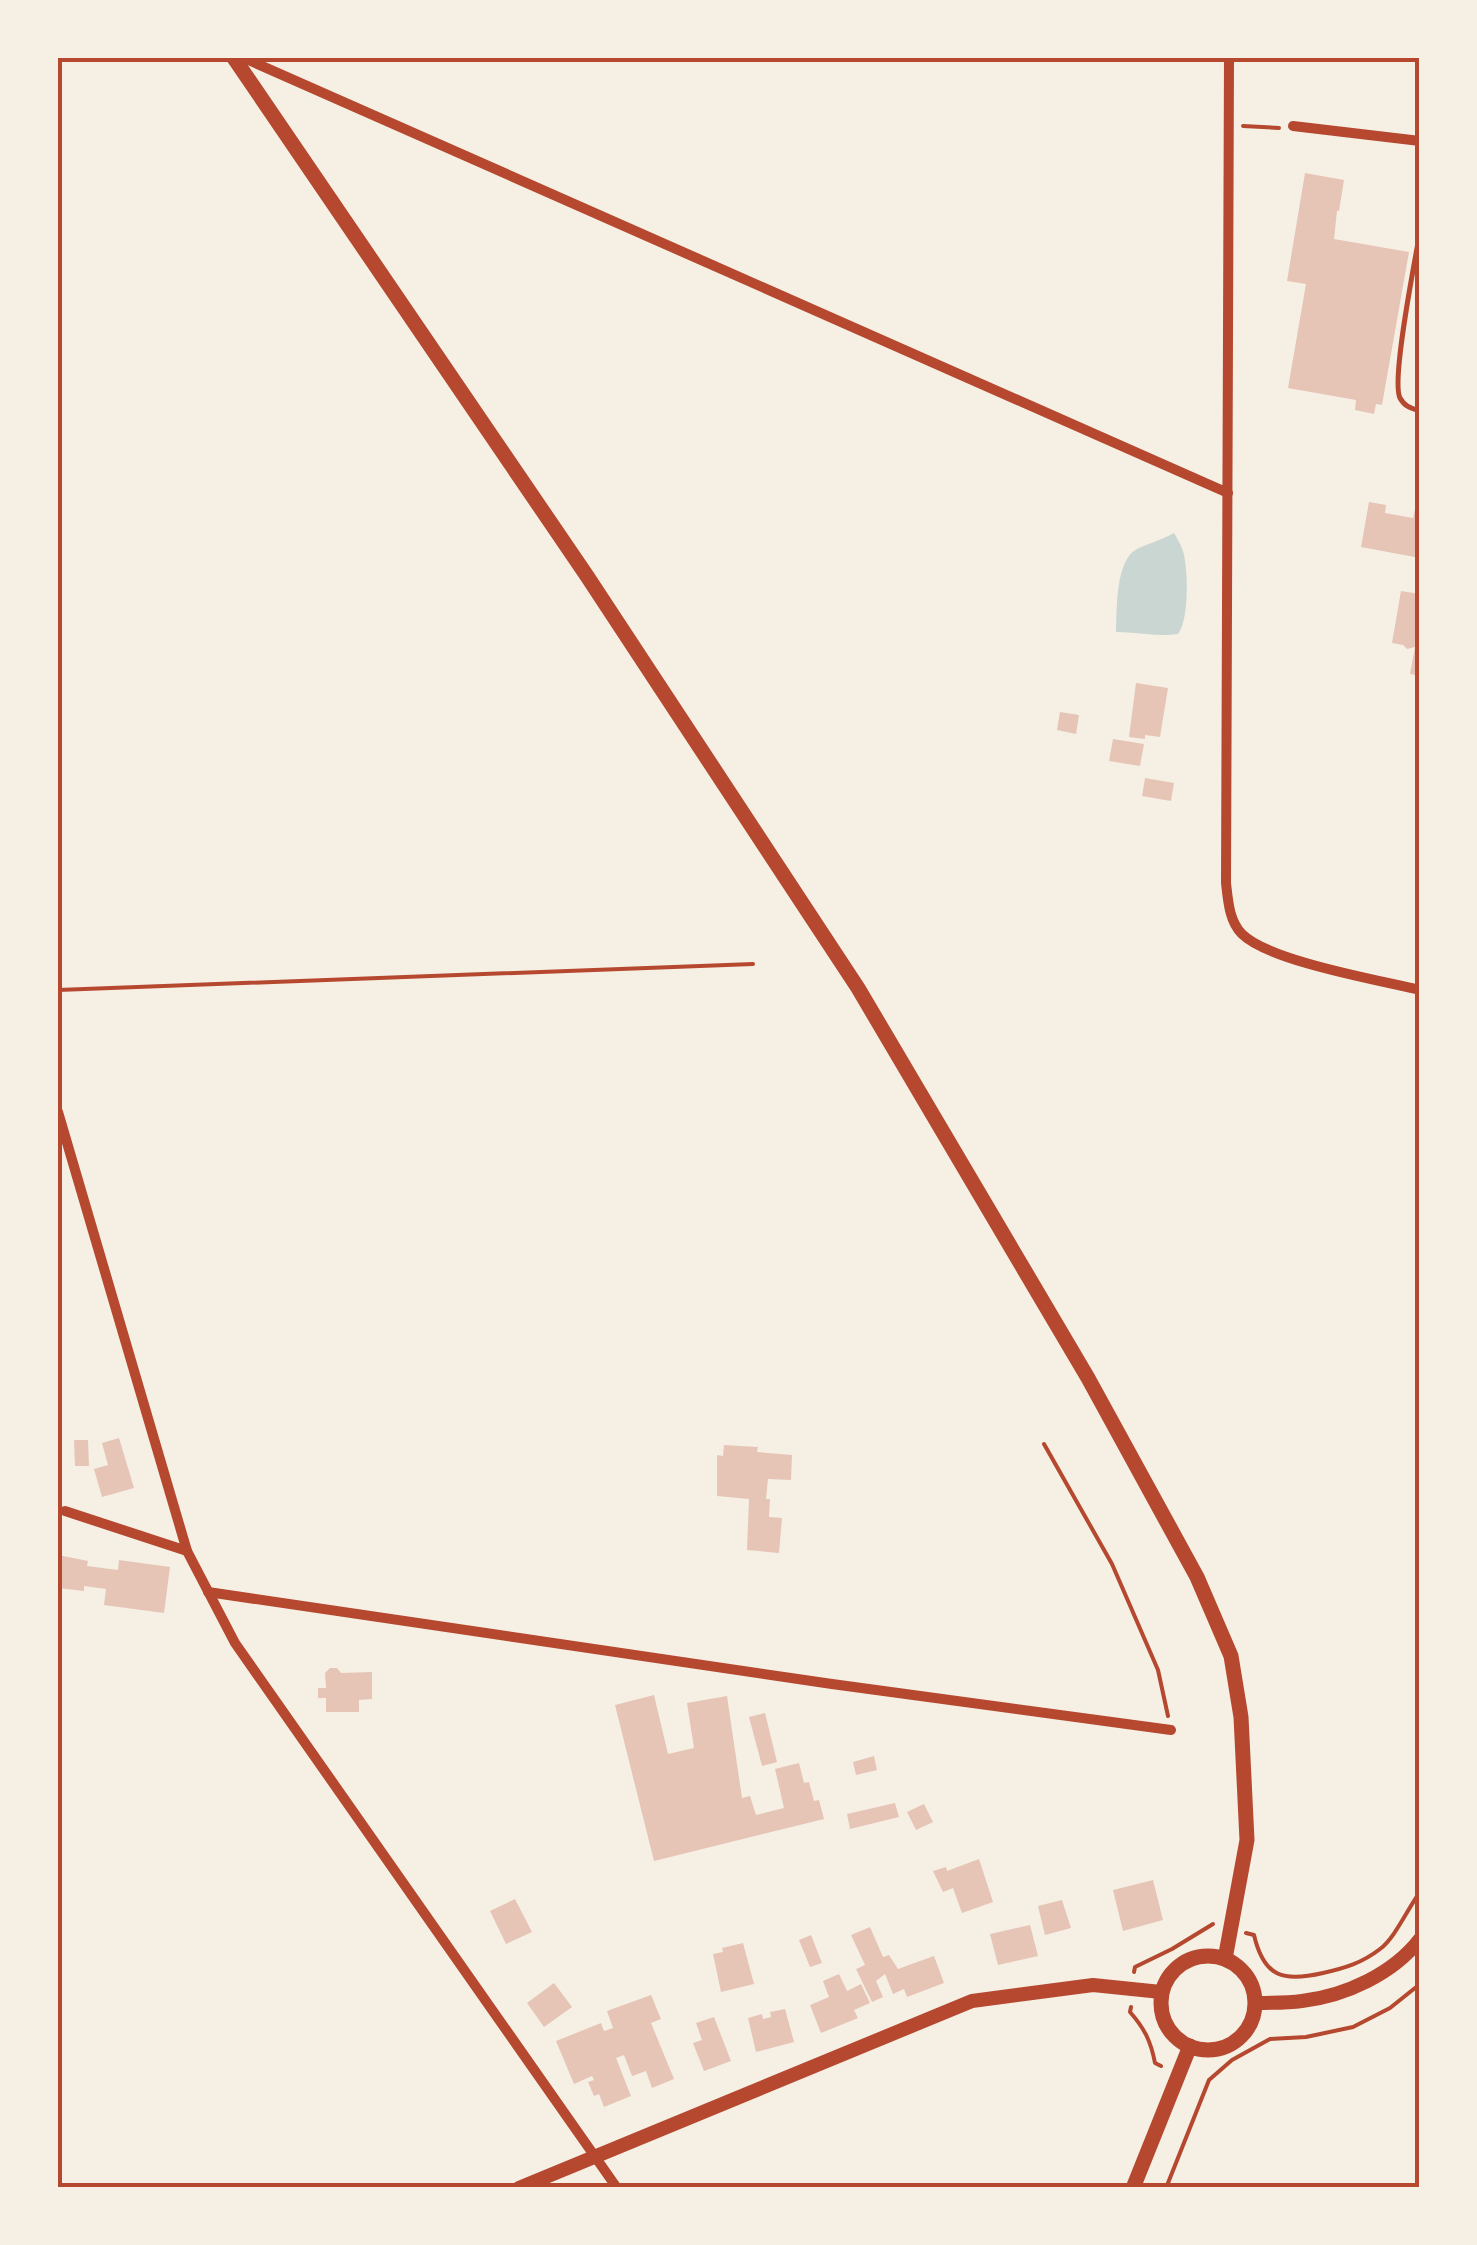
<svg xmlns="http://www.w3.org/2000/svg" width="1477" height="2245" viewBox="0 0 1477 2245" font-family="'PT Sans Narrow',sans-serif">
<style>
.water{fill:#c9d6d2}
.building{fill:#e6c5b7}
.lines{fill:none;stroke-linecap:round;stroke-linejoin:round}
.path{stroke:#b5482f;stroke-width:4}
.service{stroke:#b5482f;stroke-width:5}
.minor{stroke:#b5482f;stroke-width:10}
.tertiary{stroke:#b5482f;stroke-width:14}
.secondary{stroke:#b5482f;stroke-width:15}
.neatline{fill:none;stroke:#b5482f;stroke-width:4}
</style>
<rect width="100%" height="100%" fill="#f6efe4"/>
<path class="water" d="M1174,533C1178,540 1182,546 1184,555C1188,573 1189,620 1178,634C1156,637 1139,632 1116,632C1117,611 1115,560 1137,549C1149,543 1162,540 1174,533Z"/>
<g class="building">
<path d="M1305,173L1344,180L1339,211H1337L1334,239L1409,252L1382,405L1376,404L1374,414L1355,410L1356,400L1288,388L1306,284L1287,281Z"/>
<path d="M1369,502L1386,505L1385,513L1413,518L1415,509L1420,510V558L1361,547Z"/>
<path d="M1401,591L1420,594V676L1410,674L1415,647L1407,649L1403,645L1392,643Z"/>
<path d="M1136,683L1168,688L1160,737L1145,735V739L1129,737Z"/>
<path d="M1060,712L1079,715L1076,734L1057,730Z"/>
<path d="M1113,739L1144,744L1140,766L1109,761Z"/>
<path d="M1145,778L1174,783L1171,801L1142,796Z"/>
<path d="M119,1438L134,1488L102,1497L94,1469L108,1465L102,1443Z"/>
<path d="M74,1440H88L89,1466H75Z"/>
<path d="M724,1445L758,1447L757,1452L792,1455L791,1480L768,1479L766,1499H770L769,1517L782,1518L779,1553L747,1550L749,1499L717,1496V1455L723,1456Z"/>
<path d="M58,1555L88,1561L87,1566L118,1570L119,1560L170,1567L164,1613L104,1605L106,1589L84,1586V1591L58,1588Z"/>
<path d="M330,1668H337L341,1673L372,1672V1699L359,1700V1712H326V1698H318V1688H326L325,1673Z"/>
<path d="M654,1695L668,1754L694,1748L687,1703L727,1696L742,1798L750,1796L756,1815L784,1808L775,1769L799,1763L804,1783L809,1782L814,1801L819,1800L824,1819L654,1861L615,1705Z"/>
<path d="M765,1713L777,1762L762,1766L749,1717Z"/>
<path d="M874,1756L877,1770L856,1775L853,1762Z"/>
<path d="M895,1803L899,1817L850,1829L847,1814Z"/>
<path d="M924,1804L933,1822L916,1830L907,1812Z"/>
<path d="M979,1859L993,1902L962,1913L953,1888L943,1892L933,1871L946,1867L947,1871Z"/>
<path d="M1153,1880L1163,1920L1123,1931L1113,1890Z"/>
<path d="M515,1899L532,1932L506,1944L490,1911Z"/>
<path d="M1062,1900L1071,1928L1045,1935L1038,1906Z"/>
<path d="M1030,1925L1038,1956L998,1965L990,1934Z"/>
<path d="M870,1927L883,1957L889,1955L898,1969L934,1956L944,1983L907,1997L904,1989L893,1994L885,1974L876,1981L883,1997L872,2002L856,1969L865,1965L851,1935Z"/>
<path d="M811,1935L822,1963L810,1967L799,1940Z"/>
<path d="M743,1943L754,1984L721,1992L713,1954L723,1952L722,1948Z"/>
<path d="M839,1974L847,1991L861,1984L870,2003L854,2010L858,2018L821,2033L810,2005L829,1997L823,1981Z"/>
<path d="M554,1983L572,2007L544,2027L527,2003Z"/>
<path d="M651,1995L661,2019L651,2023L674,2079L652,2088L646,2071L632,2076L624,2055L616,2058L631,2096L604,2107L599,2094L594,2096L588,2082L594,2080L592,2076L574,2084L556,2041L601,2023L604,2031L613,2028L607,2011Z"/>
<path d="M785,2009L794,2042L756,2052L748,2018L762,2014L763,2019L771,2017L770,2012Z"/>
<path d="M714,2017L731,2061L704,2071L693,2043L702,2040L696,2023Z"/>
</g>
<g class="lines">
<g class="path">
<path d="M1243,126L1279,128"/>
<path d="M58,990L753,964"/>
<path d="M1044,1444L1112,1564L1158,1670L1168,1716"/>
<path d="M1246,1933L1254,1935C1264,1978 1284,1982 1323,1973C1345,1968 1362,1963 1380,1949C1395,1938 1408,1908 1420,1892"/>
<path d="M1134,1972L1135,1967L1172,1949L1213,1924"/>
<path d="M1131,2007L1130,2012C1145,2029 1151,2042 1155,2063L1161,2066"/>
<path d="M1166,2188L1209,2080L1232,2060L1270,2039L1306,2037L1353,2027L1390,2008L1420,1984"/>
</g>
<path class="service" d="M1420,232C1415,260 1391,381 1400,398C1405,407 1411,408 1420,411"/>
<g class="minor">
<path d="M244,58L1228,493"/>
<path d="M1229,58L1226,883C1228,900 1229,921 1242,934C1269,961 1378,980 1420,990"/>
<path d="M1293,126L1420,141"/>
<path d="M58,1112L187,1551L235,1643L617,2188"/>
<path d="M65,1511L187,1551"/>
<path d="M208,1592L832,1684L1171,1730"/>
</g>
<g class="tertiary">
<path d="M1255,2003C1270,2003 1287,2003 1302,2001C1345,1996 1393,1974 1420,1939"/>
<path d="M519,2188L972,2001L1093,1985L1161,1992"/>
</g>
<g class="secondary">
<path d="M234,58L587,576L858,988L1088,1378L1197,1577L1231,1656L1241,1717L1247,1840L1225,1959"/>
<circle cx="1208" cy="2003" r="47"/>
<path d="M1133,2188L1190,2046"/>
</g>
</g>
<rect width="1477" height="2245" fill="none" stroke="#f6efe4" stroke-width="120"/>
<rect x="60" y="60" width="1357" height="2125" class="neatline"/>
</svg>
